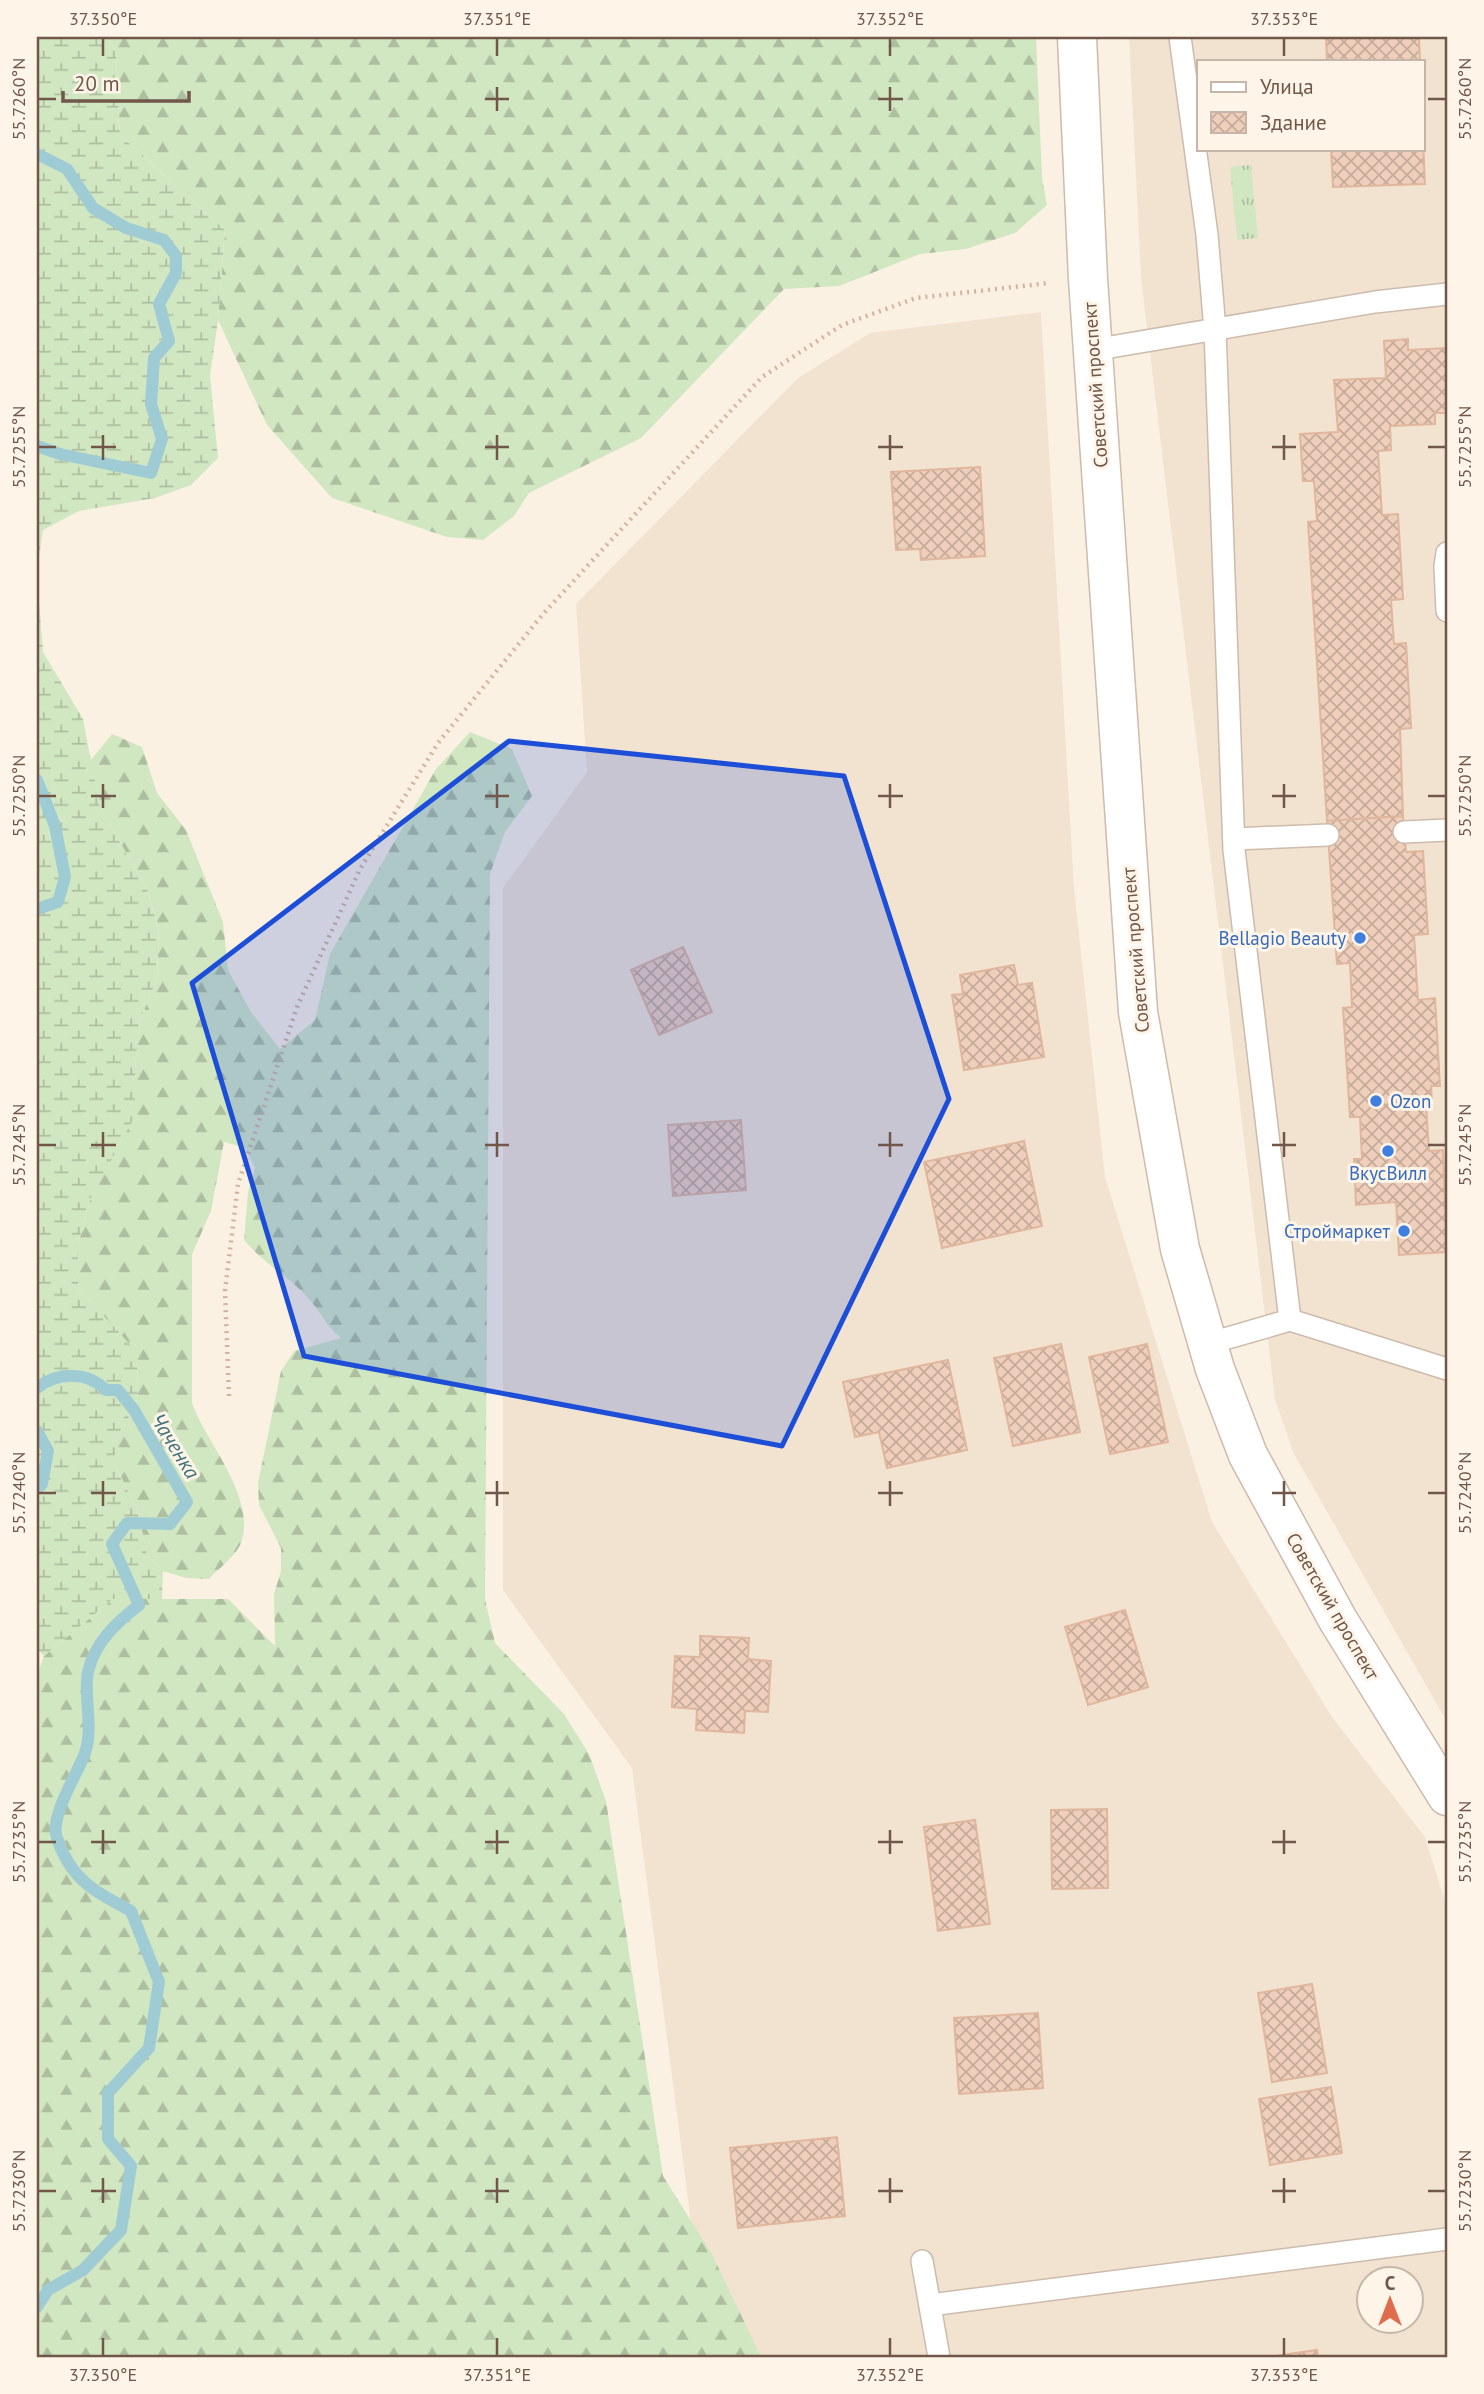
<svg xmlns="http://www.w3.org/2000/svg" width="1484" height="2394" viewBox="0 0 1484 2394" font-family="'PT Sans',sans-serif">
<style>
.residential{fill:#f2e3d1;fill-rule:evenodd}
.grass{fill:url(#grass-tufts)}
.forest{fill:url(#forest-firs)}
.wetland{fill:url(#wetland-marsh)}
.lines{fill:none;stroke-linecap:round;stroke-linejoin:round}
.stream{stroke:#9fccd4;stroke-width:12}
.building{fill:url(#building-cross-hatch);stroke:#e0b69c;stroke-width:2}
.service-casing{stroke:#cdbbac;stroke-width:24}
.tertiary-casing{stroke:#cdbbac;stroke-width:41}
.path{stroke:#d3b39f;stroke-width:4.5;stroke-dasharray:2 5;stroke-linecap:butt}
.service{stroke:#fff;stroke-width:21}
.tertiary{stroke:#fff;stroke-width:38}
.marked{fill:#1d4ed8;fill-opacity:0.2;stroke:#1d4ed8;stroke-width:5;stroke-linejoin:round}
.ticks{fill:none;stroke:#71574a;stroke-width:2.5}
.shop-dot{fill:#3f7fe0;stroke:#fef5e8;stroke-width:2.5}
.labels{text-anchor:middle;stroke-width:6;stroke-linejoin:round;paint-order:stroke}
.street-label{font-size:19px;fill:#71574a;stroke:#fef5e8}
.shop-label{font-size:19px;fill:#366cbe;stroke:#fef5e8;text-anchor:end}
.water-label{font-size:21px;font-style:italic;fill:#42737d;stroke:#fef5e8}
.neatline{fill:none;stroke:#71574a;stroke-width:2.5}
.ticks-label{font-size:18px;text-anchor:middle;fill:#71574a}
</style>
<defs>
<pattern id="grass-tufts" width="24" height="20" patternUnits="userSpaceOnUse" patternTransform="scale(1.75)"><rect width="24" height="20" fill="#d1e7c2"/><path d="M3 7l-1-3M5 7V3M7 7l1-3M15 17l-1-3M17 17v-4M19 17l1-3" fill="none" stroke="#aebea0"/></pattern>
<pattern id="forest-firs" width="22" height="20" patternUnits="userSpaceOnUse" patternTransform="scale(1.75)"><rect width="22" height="20" fill="#d1e7c2"/><path d="M5 1l3.5 6h-7zM16 11l3.5 6h-7z" fill="#aebea0"/></pattern>
<pattern id="wetland-marsh" width="20" height="14" patternUnits="userSpaceOnUse" patternTransform="scale(1.75)"><rect width="20" height="14" fill="#d1e7c2"/><path d="M1 5h8M5 5V1M11 12h8M15 12V8" fill="none" stroke="#aebea0"/></pattern>
<pattern id="building-cross-hatch" width="8" height="8" patternUnits="userSpaceOnUse" patternTransform="scale(1.75)"><rect width="8" height="8" fill="#efcfbb"/><path d="M0 0l8 8M0 8l8-8" fill="none" stroke="#c6ab9a"/></pattern>
</defs>
<rect width="100%" height="100%" fill="#fbf1e2"/>
<g class="residential">
<path d="M1129,37H1447V1722L1293,1452L1275,1399L1141,277ZM1199,61H1423V149H1199Z"/>
<path d="M1041,312L1074,888L1105,1177L1212,1522L1332,1717L1425,1837L1447,1908V2357H737L697,2269L632,1768L503,1590V888L587,772L576,604L798,378L870,333ZM1368,2278H1410V2320H1368Z"/>
</g>
<path class="grass" d="M1251,165L1258,238L1237,240L1230,167Z"/>
<g class="forest">
<path d="M108,37H1036L1042,178L1047,205L1015,233L966,249L920,254L839,286L784,289L641,438L529,493L514,516L483,540L447,537L332,498L267,425L218,320L225,230L120,135L116,53Z"/>
<path d="M470,732L512,749L532,796L505,832L490,874L485,1599L495,1643L564,1714L589,1754L606,1801L663,2176L713,2256L761,2357H37V1675L44,1656L113,1599H228L275,1646L274,1594L281,1571V1548L259,1505L258,1483L281,1371L294,1351L341,1338C326,1326 325,1318 313,1304C294,1279 265,1265 244,1240L248,1192L255,1168L245,1148L224,1142L211,1211L192,1254V1403C206,1443 257,1497 241,1543C236,1556 218,1569 209,1579L186,1578L163,1571L147,1555L138,1511L115,1465V1441L138,1401L137,1353L78,1288V1244L90,1200L110,1158L135,1067L140,1020L157,978L159,931L147,889L100,808L90,761L112,734L142,747L157,793L186,830L223,922L228,970L251,1012L280,1049L315,1020L330,954L436,769Z"/>
</g>
<g class="wetland">
<path d="M37,37H108L116,53L120,135L225,230L218,320L210,376L218,458L191,485L155,498L79,511L43,530L37,570Z"/>
<path d="M37,574L43,652L83,719L100,808L147,889L159,931L157,978L140,1020L135,1067V1116L90,1200L78,1244V1288L137,1352L138,1401L115,1441V1465L138,1511L147,1555L163,1571L162,1599H113L44,1656L37,1649Z"/>
</g>
<g class="lines">
<g class="stream">
<path d="M37,154L67,169L93,208L126,228L164,240L176,256V273L159,304L169,341L154,358L151,404L162,439L151,473L60,454L37,446"/>
<path d="M37,780L55,826L65,877L58,902L37,909"/>
<path d="M37,1388C57,1372 87,1371 106,1390H118L134,1410L187,1502L170,1524L127,1523L112,1544L139,1605C116,1623 95,1642 88,1672C83,1695 94,1726 85,1753C78,1773 49,1817 57,1838C71,1880 94,1891 131,1911L159,1982L149,2048L108,2093V2139L131,2166L121,2230L83,2270L48,2290L37,2307"/>
<path d="M37,1431L48,1451L42,1484L37,1489"/>
</g>
</g>
<g class="building">
<path d="M1326,37H1419L1420,61H1327Z"/>
<path d="M1423,140L1425,184L1333,187L1331,149H1423Z"/>
<path d="M1408,339V350L1447,348V413H1435V424L1390,426L1391,450L1378,451L1382,515L1398,514L1403,599L1391,600L1394,644L1406,643L1411,728L1400,729L1403,816L1327,821L1308,522L1317,521L1314,481H1303L1300,434L1338,432L1334,380L1386,378L1384,341Z"/>
<path d="M980,467L985,556L921,560L920,549L896,550L891,472Z"/>
<path d="M1403,816L1406,852L1423,851L1428,934L1414,935L1418,1000L1435,998L1440,1086H1431L1432,1103L1426,1104L1429,1151L1443,1150L1447,1252L1399,1255L1396,1202L1356,1205L1354,1159H1362L1360,1117H1350L1343,1008L1352,1007L1350,963L1337,964L1327,821Z"/>
<path d="M683,947L712,1012L659,1035L631,970Z"/>
<path d="M1014,965L1018,985L1032,983L1044,1057L964,1070L952,995L963,994L960,975Z"/>
<path d="M741,1120L746,1190L673,1196L668,1125Z"/>
<path d="M1024,1141L1042,1226L942,1248L924,1162Z"/>
<path d="M1061,1344L1080,1432L1013,1446L994,1358Z"/>
<path d="M1147,1344L1168,1442L1110,1454L1089,1357Z"/>
<path d="M948,1360L967,1450L887,1468L879,1432L855,1437L843,1382Z"/>
<path d="M1125,1610L1148,1687L1088,1705L1065,1627Z"/>
<path d="M700,1636L749,1638L748,1659L771,1661L768,1712L745,1711L744,1733L696,1730L697,1709L672,1707L675,1656L700,1657Z"/>
<path d="M1107,1809L1108,1888L1052,1889L1051,1810Z"/>
<path d="M975,1820L990,1924L938,1931L924,1827Z"/>
<path d="M1312,1984L1327,2073L1272,2082L1258,1993Z"/>
<path d="M1038,2013L1043,2088L959,2094L954,2018Z"/>
<path d="M1331,2087L1342,2153L1270,2165L1259,2099Z"/>
<path d="M837,2137L845,2216L738,2228L730,2148Z"/>
<path d="M1317,2350L1318,2357H1269Z"/>
</g>
<g class="lines">
<g class="service-casing">
<g id="service">
<path d="M1180,37L1207,235L1215,330L1234,850L1290,1320L1207,1344"/>
<path d="M1093,350L1375,302L1447,294"/>
<path d="M1447,553L1445,566L1447,611"/>
<path d="M1404,832L1447,830"/>
<path d="M1234,839L1328,835"/>
<path d="M1290,1320L1447,1369"/>
<path d="M922,2261L939,2357"/>
<path d="M930,2305L1447,2239"/>
</g>
</g>
<g class="tertiary-casing">
<path id="tertiary" d="M1077,37L1088,279L1138,1012L1180,1249L1215,1369L1248,1455L1338,1620L1447,1796"/>
</g>
<path class="path" d="M229,1396L225,1291L238,1184L297,1007L360,869L438,743L543,614L762,377L842,325L916,298L1049,283"/>
<use href="#service" class="service"/>
<use href="#tertiary" class="tertiary"/>
</g>
<path class="marked" d="M509,741L844,776L949,1099L782,1446L304,1356L192,983Z"/>
<path class="ticks" d="M103,38V56M497,38V56M890,38V56M1284,38V56M497,87V111M890,87V111M38,99H56M485,99H509M878,99H903M1428,99H1446M103,435V460M497,435V460M890,435V460M1284,435V460M38,447H56M91,447H116M485,447H509M878,447H903M1272,447H1296M1428,447H1446M103,784V808M497,784V808M890,784V808M1284,784V808M38,796H56M91,796H116M485,796H509M878,796H903M1272,796H1296M1428,796H1446M103,1132V1157M497,1132V1157M890,1132V1157M1284,1132V1157M38,1145H56M91,1145H116M485,1145H509M878,1145H903M1272,1145H1296M1428,1145H1446M103,1481V1506M497,1481V1506M890,1481V1506M1284,1481V1506M38,1493H56M91,1493H116M485,1493H509M878,1493H903M1272,1493H1296M1428,1493H1446M103,1830V1854M497,1830V1854M890,1830V1854M1284,1830V1854M38,1842H56M91,1842H116M485,1842H509M878,1842H903M1272,1842H1296M1428,1842H1446M103,2178V2203M497,2178V2203M890,2178V2203M1284,2178V2203M38,2191H56M91,2191H116M485,2191H509M878,2191H903M1272,2191H1296M1428,2191H1446M103,2338V2356M497,2338V2356M890,2338V2356M1284,2338V2356"/>
<g class="shop-dot">
<circle cx="1360" cy="938" r="7"/>
<circle cx="1376" cy="1101" r="7"/>
<circle cx="1388" cy="1151" r="7"/>
<circle cx="1404" cy="1231" r="7"/>
</g>
<g class="labels">
<g class="street-label">
<text transform="translate(1095 385) rotate(-94)" y="7">Советский проспект</text>
<text transform="translate(1135 950) rotate(-95)" y="7">Советский проспект</text>
<text transform="translate(1333 1606) rotate(60)" y="7">Советский проспект</text>
</g>
<g class="shop-label">
<text x="1346" y="945">Bellagio Beauty</text>
<text x="1390" y="1108" text-anchor="start">Ozon</text>
<text x="1388" y="1180" text-anchor="middle">ВкусВилл</text>
<text x="1390" y="1238">Строймаркет</text>
</g>
<g class="water-label">
<text transform="translate(175 1446) rotate(58)" y="7">Чаченка</text>
</g>
</g>
<rect width="1484" height="2394" fill="none" stroke="#fef5e8" stroke-width="77"/>
<rect x="1197" y="60" width="228" height="91" fill="#fef5e8" stroke="#c6b6a9" stroke-width="2"/>
<rect x="1211" y="82" width="35" height="10" fill="#ffffff" stroke="#c6b6a9" stroke-width="2"/>
<text x="1260" y="94" font-size="21" fill="#71574a">Улица</text>
<rect x="1211" y="112" width="35" height="21" fill="url(#building-cross-hatch)" stroke="#c6b6a9" stroke-width="2"/>
<text x="1260" y="130" font-size="21" fill="#71574a">Здание</text>
<g transform="translate(1390 2300)"><circle r="33" fill="#fef5e8" stroke="#c6b6a9" stroke-width="2"/>
<path d="M0-5L12 26L0 18L-12 26Z" fill="#df6c4d"/>
<text y="-10" font-size="19" font-weight="bold" text-anchor="middle" fill="#71574a">С</text>
</g>
<path d="M63 91v10h126v-10" fill="none" stroke="#71574a" stroke-width="3.5"/>
<text x="74" y="91" font-size="21" fill="#71574a" stroke="#fef5e8" stroke-width="5" paint-order="stroke">20 m</text>
<rect x="38" y="38" width="1408" height="2318" class="neatline"/>
<g class="ticks-label">
<text x="103" y="25">37.350°E</text>
<text x="497" y="25">37.351°E</text>
<text x="890" y="25">37.352°E</text>
<text x="1284" y="25">37.353°E</text>
<text transform="translate(19 99) rotate(-90)" y="6">55.7260°N</text>
<text transform="translate(1465 99) rotate(-90)" y="6">55.7260°N</text>
<text transform="translate(19 447) rotate(-90)" y="6">55.7255°N</text>
<text transform="translate(1465 447) rotate(-90)" y="6">55.7255°N</text>
<text transform="translate(19 796) rotate(-90)" y="6">55.7250°N</text>
<text transform="translate(1465 796) rotate(-90)" y="6">55.7250°N</text>
<text transform="translate(19 1145) rotate(-90)" y="6">55.7245°N</text>
<text transform="translate(1465 1145) rotate(-90)" y="6">55.7245°N</text>
<text transform="translate(19 1493) rotate(-90)" y="6">55.7240°N</text>
<text transform="translate(1465 1493) rotate(-90)" y="6">55.7240°N</text>
<text transform="translate(19 1842) rotate(-90)" y="6">55.7235°N</text>
<text transform="translate(1465 1842) rotate(-90)" y="6">55.7235°N</text>
<text transform="translate(19 2191) rotate(-90)" y="6">55.7230°N</text>
<text transform="translate(1465 2191) rotate(-90)" y="6">55.7230°N</text>
<text x="103" y="2381">37.350°E</text>
<text x="497" y="2381">37.351°E</text>
<text x="890" y="2381">37.352°E</text>
<text x="1284" y="2381">37.353°E</text>
</g>
</svg>
